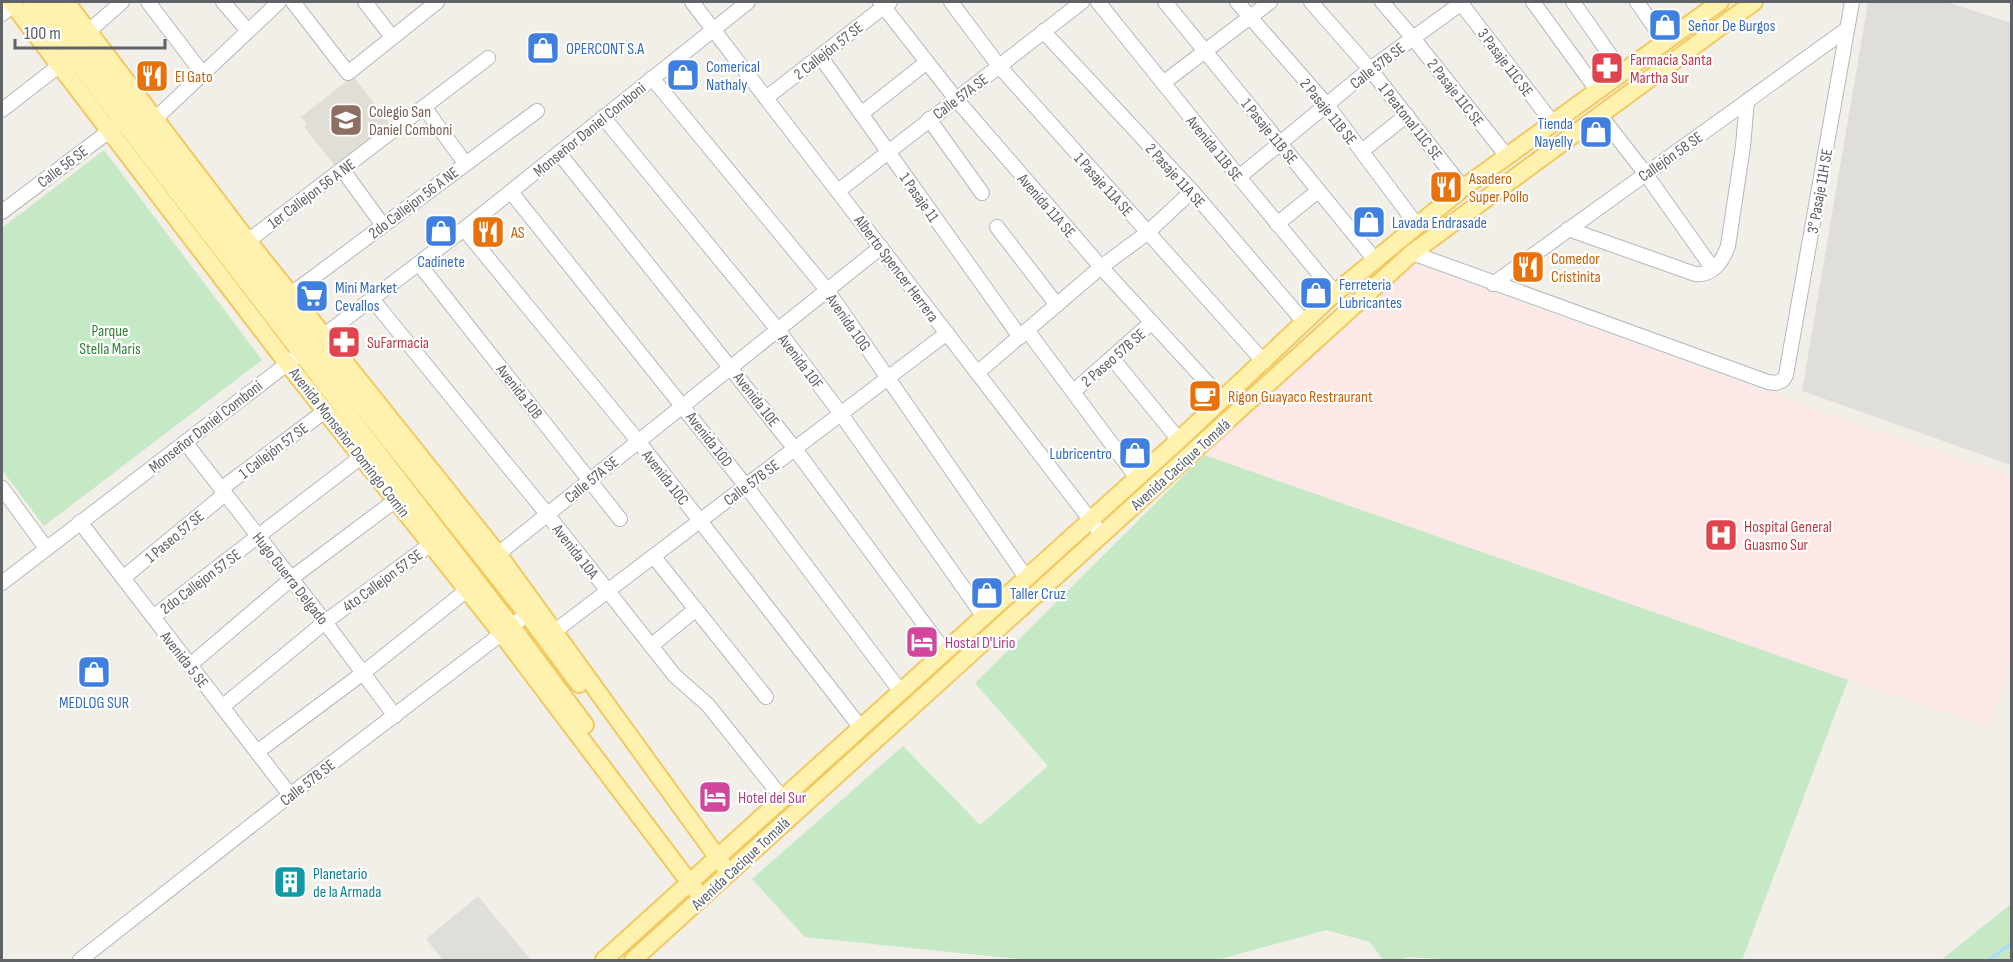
<svg xmlns="http://www.w3.org/2000/svg" width="2013" height="962" viewBox="0 0 2013 962" font-family="'Sofia Sans Condensed',sans-serif">
<style>
.industrial{fill:#e0deda}
.education{fill:#e1ded6}
.medical{fill:#fce8e6}
.green{fill:#c5e8c5}
.lines{fill:none;stroke-linecap:round;stroke-linejoin:round}
.stream{stroke:#aadaff;stroke-width:3}
.minor-casing{stroke:#b5b8bc;stroke-width:16}
.major-casing{stroke:#f2c960;stroke-width:20}
.minor{stroke:#fff;stroke-width:14}
.major{stroke:#fff2af;stroke-width:16}
.labels{text-anchor:middle;stroke-width:4.5;stroke-linejoin:round;paint-order:stroke}
.shop-label{font-size:16px;fill:#366cbe;stroke:#fff;text-anchor:start}
.street-label{font-size:16px;fill:#5f6368;stroke:#fff}
.health-label{font-size:16px;fill:#be3a42;stroke:#fff;text-anchor:start}
.food-label{font-size:16px;fill:#c56008;stroke:#fff;text-anchor:start}
.education-label{font-size:16px;fill:#785e54;stroke:#fff;text-anchor:start}
.park-label{font-size:16px;fill:#348238;stroke:#fff}
.hotel-label{font-size:16px;fill:#b23c85;stroke:#fff;text-anchor:start}
.culture-label{font-size:16px;fill:#0d838f;stroke:#fff;text-anchor:start}
</style>
<rect width="100%" height="100%" fill="#f1efe8"/>
<g class="industrial">
<path d="M1868,2H1947L2011,23V465L1802,391Z"/>
<path d="M478,896L531,960H443L426,939Z"/>
</g>
<path class="education" d="M353,76L390,124L336,167L304,127L307,124L301,117Z"/>
<path class="medical" d="M1411,263L1834,416L2011,476V662L1989,728L1748,646L1204,455L1406,271Z"/>
<g class="green">
<path d="M104,150L262,360L44,526L2,470V228Z"/>
<path d="M1204,455L1848,680L1742,960H1456L1408,957L1399,960H1383L1370,942L1326,930L1217,960H1028L805,937L752,879L903,746L980,825L1048,766L975,683Z"/>
<path d="M2011,904V960H1941Z"/>
</g>
<g class="lines">
<path class="stream" d="M1989,960L2012,943"/>
<g class="minor-casing">
<g id="minor">
<path d="M148,2L203,74"/>
<path d="M223,2L248,31"/>
<path d="M293,2L348,73L437,2"/>
<path d="M365,2L392,37"/>
<path d="M692,2L1102,535"/>
<path d="M880,2L956,99L1101,267L1223,400"/>
<path d="M951,2L999,66L1264,362"/>
<path d="M1098,2L1239,177L1335,293"/>
<path d="M1165,2L1375,260"/>
<path d="M1237,2L1327,105L1416,224"/>
<path d="M1311,2L1370,69L1463,188"/>
<path d="M1382,2L1413,38L1506,155"/>
<path d="M1460,2L1552,122"/>
<path d="M1533,2L1597,90"/>
<path d="M1573,2L1622,72"/>
<path d="M1637,2L1664,41"/>
<path d="M2,14L13,5"/>
<path d="M89,31L122,2"/>
<path d="M1043,31L1192,191L1304,322"/>
<path d="M820,56L1020,337"/>
<path d="M652,78L827,290L1027,579"/>
<path d="M1163,83L1270,2"/>
<path d="M766,98L890,2"/>
<path d="M424,107L465,163"/>
<path d="M2,110L60,65"/>
<path d="M861,114L927,62"/>
<path d="M1600,115L1645,173L1713,269"/>
<path d="M603,117L778,330L841,414L984,617"/>
<path d="M155,119L279,2"/>
<path d="M929,119L982,193"/>
<path d="M1362,151L1407,115"/>
<path d="M559,153L795,449L945,652"/>
<path d="M342,169L382,224"/>
<path d="M1239,177L1370,69L1463,2"/>
<path d="M838,191L1082,2"/>
<path d="M511,192L746,486L901,692"/>
<path d="M2,212L116,126"/>
<path d="M1277,224L1318,191"/>
<path d="M997,227L1057,305"/>
<path d="M464,229L638,441L861,728"/>
<path d="M1568,229L1695,274C1712,276 1723,261 1728,246L1743,146L1747,101"/>
<path d="M248,241L488,58"/>
<path d="M1412,253L1768,382L1776,383L1783,380L1786,375L1852,2"/>
<path d="M419,264L620,519"/>
<path d="M1493,284L1847,29"/>
<path d="M291,294L537,111"/>
<path d="M372,299L547,514L675,676L708,705L783,799"/>
<path d="M1027,330L1137,478"/>
<path d="M315,342L464,229L748,2"/>
<path d="M1112,358L1179,440"/>
<path d="M977,373L1101,267L1147,233L1192,191"/>
<path d="M1074,391L1152,322"/>
<path d="M185,442L325,622L395,716"/>
<path d="M2,488L46,548"/>
<path d="M221,489L325,411"/>
<path d="M80,522L290,795"/>
<path d="M498,554L881,247"/>
<path d="M654,557L766,697"/>
<path d="M123,578L225,494"/>
<path d="M2,583L296,357"/>
<path d="M153,617L361,457"/>
<path d="M555,631L947,333"/>
<path d="M651,646L696,609"/>
<path d="M190,665L297,574L396,500"/>
<path d="M222,707L325,622L431,544"/>
<path d="M257,752L363,673L467,590"/>
<path d="M80,960L290,795L534,609"/>
</g>
</g>
<g class="major-casing">
<g id="major">
<path d="M11,2L287,363L502,634L696,891"/>
<path d="M31,2L512,627L585,725"/>
<path d="M49,2L313,344L527,614L579,684"/>
<path d="M66,2L248,241L498,554L723,865"/>
<path d="M604,960L1179,440L1335,293L1463,188L1720,2"/>
<path d="M633,960L1412,253L1754,2"/>
</g>
</g>
<use href="#minor" class="minor"/>
<use href="#major" class="major"/>
</g>
<defs>
<g id="shop-square" transform="scale(1.725)"><rect x="-9" y="-9" width="18" height="18" rx="4" fill="#3f7fe0" stroke="#fff"/><path d="M-5-2.5h2.3a2.7 3.5 0 0 1 5.4 0H5L5.5 6h-11ZM-1.5-2.5h3a1.5 2.3 0 0 0-3 0Z" fill="#fff"/></g>
<g id="pharmacy-square" transform="scale(1.725)"><rect x="-9" y="-9" width="18" height="18" rx="4" fill="#e0444e" stroke="#fff"/><path d="M-2-6h4v4h4v4h-4v4h-4v-4h-4v-4h4Z" fill="#fff"/></g>
<g id="restaurant-square" transform="scale(1.725)"><rect x="-9" y="-9" width="18" height="18" rx="4" fill="#e8710a" stroke="#fff"/><path d="M-5-6h1v4h1v-4h1v4h1v-4h1v5L-1.5 .5V6h-2V.5L-5-1ZM5-6V6H3V1.5H1.5Q1.5-4 5-6Z" fill="#fff"/></g>
<g id="school-square" transform="scale(1.725)"><rect x="-9" y="-9" width="18" height="18" rx="4" fill="#8d6e63" stroke="#fff"/><path d="M0-5L7-2L0 1L-7-2ZM-4 1L0 2.5L4 1V4Q0 6-4 4Z" fill="#fff"/></g>
<g id="supermarket-square" transform="scale(1.725)"><rect x="-9" y="-9" width="18" height="18" rx="4" fill="#3f7fe0" stroke="#fff"/><path d="M-6-5.5h2.5l.6 2H6L4.5 2H-2.5L-4.4-4H-6ZM-1.5 3.2a1.3 1.3 0 1 0 .1 0ZM3 3.2a1.3 1.3 0 1 0 .1 0Z" fill="#fff"/></g>
<g id="cafe-square" transform="scale(1.725)"><rect x="-9" y="-9" width="18" height="18" rx="4" fill="#e8710a" stroke="#fff"/><path d="M-5.5-4.5H6V0H3Q3 3.5 0 3.5H-2.5Q-5.5 3.5-5.5 0ZM3-3.2v2h1.7v-2ZM-6 4.5H4V6H-6Z" fill="#fff"/></g>
<g id="hospital-square" transform="scale(1.725)"><rect x="-9" y="-9" width="18" height="18" rx="4" fill="#e0444e" stroke="#fff"/><path d="M-5-5h3v3.5h4V-5h3V5h-3V1.5h-4V5h-3Z" fill="#fff"/></g>
<g id="hotel-square" transform="scale(1.725)"><rect x="-9" y="-9" width="18" height="18" rx="4" fill="#d1479c" stroke="#fff"/><path d="M-6-4.5h1.5V1H6V5H4.5V3h-9V5H-6ZM-4 0a1.8 1.8 0 1 1 3.6 0ZM.5 0V-2.5h3Q6-2.5 6 0Z" fill="#fff"/></g>
<g id="building-square" transform="scale(1.725)"><rect x="-9" y="-9" width="18" height="18" rx="4" fill="#0f9aa8" stroke="#fff"/><path d="M-4-6H4V6H1V3H-1V6H-4ZM-2.5-4.3h1.7v1.8h-1.7ZM.8-4.3h1.7v1.8H.8ZM-2.5-1h1.7V.8h-1.7ZM.8-1h1.7V.8H.8Z" fill="#fff"/></g>
</defs>
<g fill-rule="evenodd">
<use href="#shop-square" x="1665" y="25"/>
<use href="#shop-square" x="543" y="48"/>
<use href="#pharmacy-square" x="1607" y="68"/>
<use href="#shop-square" x="683" y="75"/>
<use href="#restaurant-square" x="152" y="76"/>
<use href="#school-square" x="346" y="120"/>
<use href="#shop-square" x="1596" y="132"/>
<use href="#restaurant-square" x="1446" y="187"/>
<use href="#shop-square" x="1369" y="222"/>
<use href="#shop-square" x="441" y="231"/>
<use href="#restaurant-square" x="488" y="232"/>
<use href="#restaurant-square" x="1528" y="267"/>
<use href="#shop-square" x="1316" y="293"/>
<use href="#supermarket-square" x="312" y="296"/>
<use href="#pharmacy-square" x="344" y="342"/>
<use href="#cafe-square" x="1205" y="396"/>
<use href="#shop-square" x="1135" y="453"/>
<use href="#hospital-square" x="1721" y="535"/>
<use href="#shop-square" x="987" y="593"/>
<use href="#hotel-square" x="922" y="642"/>
<use href="#shop-square" x="94" y="672"/>
<use href="#hotel-square" x="715" y="797"/>
<use href="#building-square" x="290" y="882"/>
</g>
<g class="labels">
<g class="shop-label">
<text x="1688" y="31">Señor De Burgos</text>
<text x="566" y="54">OPERCONT S.A</text>
<text x="706" y="72">Comerical<tspan x="706" dy="18">Nathaly</tspan></text>
<text x="1573" y="129" text-anchor="end">Tienda<tspan x="1573" dy="18">Nayelly</tspan></text>
<text x="1392" y="228">Lavada Endrasade</text>
<text x="441" y="267" text-anchor="middle">Cadinete</text>
<text x="1339" y="290">Ferreteria<tspan x="1339" dy="18">Lubricantes</tspan></text>
<text x="335" y="293">Mini Market<tspan x="335" dy="18">Cevallos</tspan></text>
<text x="1112" y="459" text-anchor="end">Lubricentro</text>
<text x="1010" y="599">Taller Cruz</text>
<text x="94" y="708" text-anchor="middle">MEDLOG SUR</text>
</g>
<g class="street-label">
<text transform="translate(828 50) rotate(-38)" y="6">2 Callejón 57 SE</text>
<text transform="translate(1506 62) rotate(53)" y="6">3 Pasaje 11C SE</text>
<text transform="translate(1377 65) rotate(-38)" y="6">Calle 57B SE</text>
<text transform="translate(1456 92) rotate(52)" y="6">2 Pasaje 11C SE</text>
<text transform="translate(960 96) rotate(-37)" y="6">Calle 57A SE</text>
<text transform="translate(1329 111) rotate(51)" y="6">2 Pasaje 11B SE</text>
<text transform="translate(1411 121) rotate(52)" y="6">1 Peatonal 11C SE</text>
<text transform="translate(589 129) rotate(-39)" y="6">Monseñor Daniel Comboni</text>
<text transform="translate(1270 131) rotate(51)" y="6">1 Pasaje 11B SE</text>
<text transform="translate(1215 148) rotate(51)" y="6">Avenida 11B SE</text>
<text transform="translate(1670 156) rotate(-35)" y="6">Callejón 58 SE</text>
<text transform="translate(62 166) rotate(-37)" y="6">Calle 56 SE</text>
<text transform="translate(1176 175) rotate(48)" y="6">2 Pasaje 11A SE</text>
<text transform="translate(1104 184) rotate(48)" y="6">1 Pasaje 11A SE</text>
<text transform="translate(1819 191) rotate(-80)" y="6">3° Pasaje 11H SE</text>
<text transform="translate(311 193) rotate(-37)" y="6">1er Callejon 56 A NE</text>
<text transform="translate(920 197) rotate(55)" y="6">1 Pasaje 11</text>
<text transform="translate(413 202) rotate(-37)" y="6">2do Callejon 56 A NE</text>
<text transform="translate(1047 205) rotate(49)" y="6">Avenida 11A SE</text>
<text transform="translate(897 268) rotate(53)" y="6">Alberto Spencer Herrera</text>
<text transform="translate(849 322) rotate(55)" y="6">Avenida 10G</text>
<text transform="translate(1113 357) rotate(-41)" y="6">2 Paseo 57B SE</text>
<text transform="translate(801 361) rotate(53)" y="6">Avenida 10F</text>
<text transform="translate(520 391) rotate(52)" y="6">Avenida 10B</text>
<text transform="translate(757 399) rotate(52)" y="6">Avenida 10E</text>
<text transform="translate(205 426) rotate(-38)" y="6">Monseñor Daniel Comboni</text>
<text transform="translate(710 439) rotate(52)" y="6">Avenida 10D</text>
<text transform="translate(350 442) rotate(52)" y="6">Avenida Monseñor Domingo Comín</text>
<text transform="translate(273 450) rotate(-37)" y="6">1 Callejón 57 SE</text>
<text transform="translate(1180 464) rotate(-42)" y="6">Avenida Cacique Tomalá</text>
<text transform="translate(666 477) rotate(52)" y="6">Avenida 10C</text>
<text transform="translate(591 479) rotate(-39)" y="6">Calle 57A SE</text>
<text transform="translate(751 482) rotate(-37)" y="6">Calle 57B SE</text>
<text transform="translate(174 536) rotate(-40)" y="6">1 Paseo 57 SE</text>
<text transform="translate(576 551) rotate(52)" y="6">Avenida 10A</text>
<text transform="translate(291 578) rotate(52)" y="6">Hugo Guerra Delgado</text>
<text transform="translate(382 580) rotate(-36)" y="6">4to Callejon 57 SE</text>
<text transform="translate(200 581) rotate(-37)" y="6">2do Callejon 57 SE</text>
<text transform="translate(185 659) rotate(52)" y="6">Avenida 5 SE</text>
<text transform="translate(307 782) rotate(-38)" y="6">Calle 57B SE</text>
<text transform="translate(740 863) rotate(-43)" y="6">Avenida Cacique Tomalá</text>
</g>
<g class="health-label">
<text x="1630" y="65">Farmacia Santa<tspan x="1630" dy="18">Martha Sur</tspan></text>
<text x="367" y="348">SuFarmacia</text>
<text x="1744" y="532">Hospital General<tspan x="1744" dy="18">Guasmo Sur</tspan></text>
</g>
<g class="food-label">
<text x="175" y="82">El Gato</text>
<text x="1469" y="184">Asadero<tspan x="1469" dy="18">Super Pollo</tspan></text>
<text x="511" y="238">AS</text>
<text x="1551" y="264">Comedor<tspan x="1551" dy="18">Cristinita</tspan></text>
<text x="1228" y="402">Rigon Guayaco Restraurant</text>
</g>
<g class="education-label">
<text x="369" y="117">Colegio San<tspan x="369" dy="18">Daniel Comboni</tspan></text>
</g>
<g class="park-label">
<text x="110" y="336">Parque<tspan x="110" dy="18">Stella Maris</tspan></text>
</g>
<g class="hotel-label">
<text x="945" y="648">Hostal D'Lirio</text>
<text x="738" y="803">Hotel del Sur</text>
</g>
<g class="culture-label">
<text x="313" y="879">Planetario<tspan x="313" dy="18">de la Armada</tspan></text>
</g>
</g>
<rect width="2013" height="962" fill="none" stroke="#5f6368" stroke-width="6"/>
<path d="M15 39v9h150v-9" fill="none" stroke="#5f6368" stroke-width="3"/>
<text x="24" y="39" font-size="18" fill="#5f6368" stroke="#ffffff" stroke-width="4.5" paint-order="stroke">100 m</text>
</svg>
